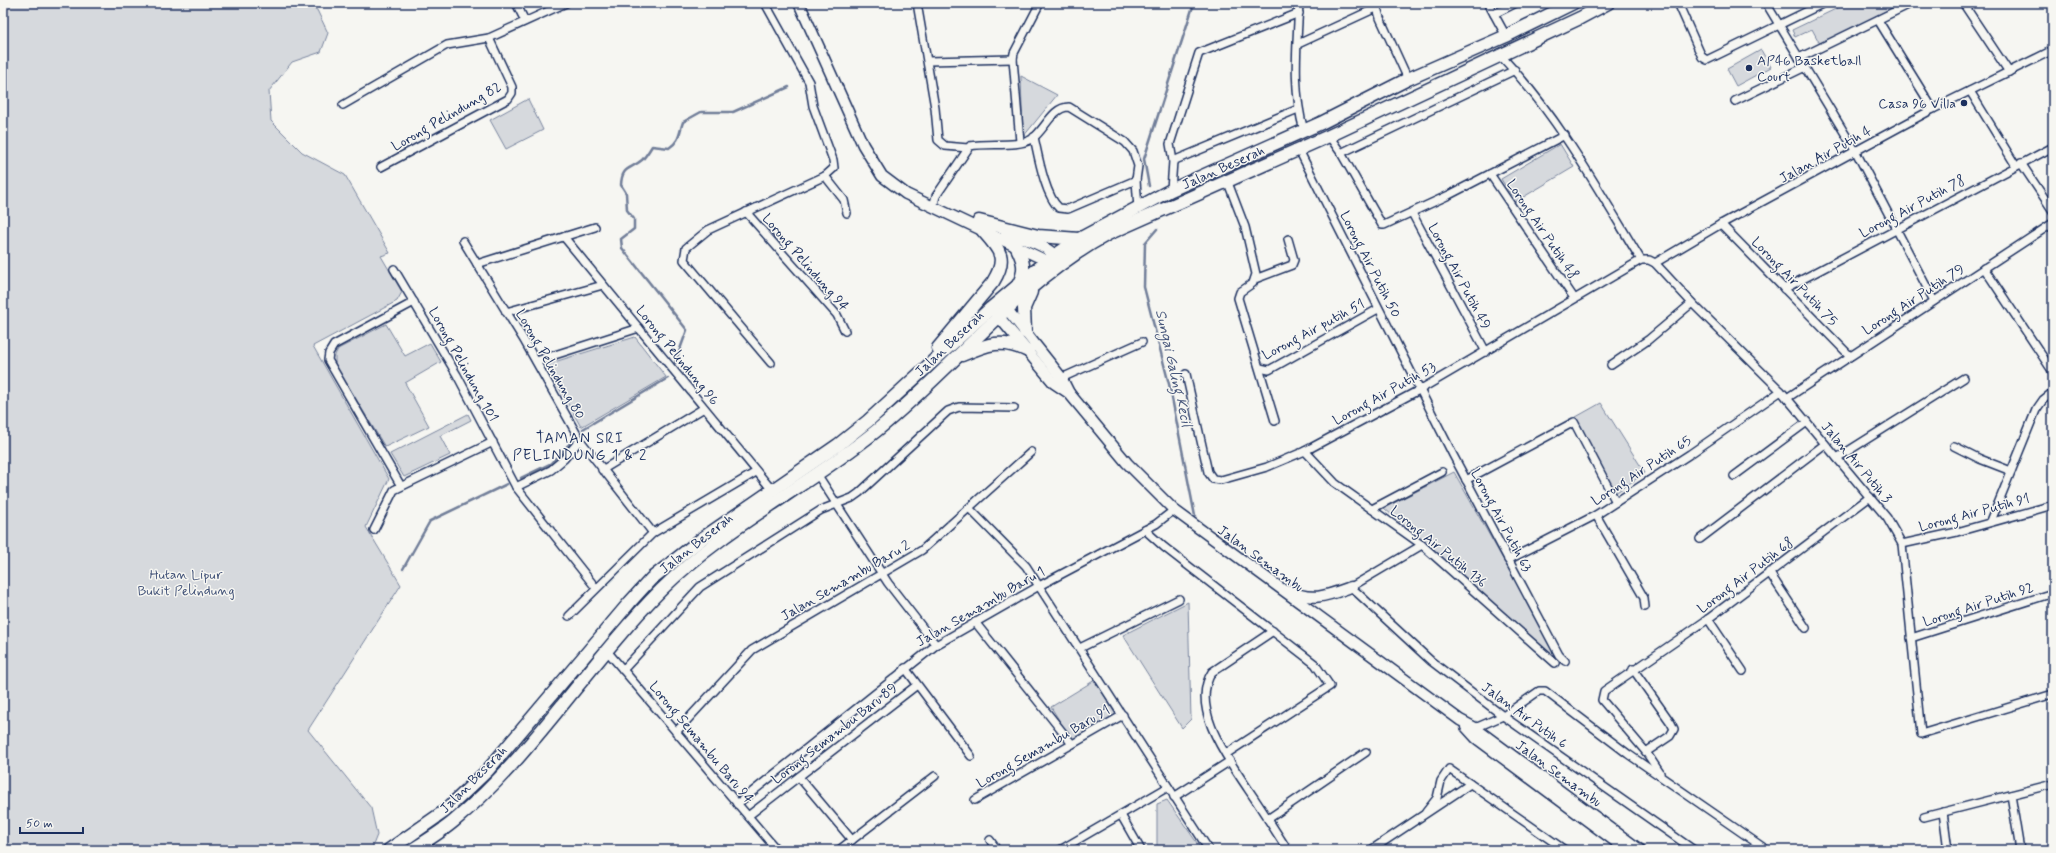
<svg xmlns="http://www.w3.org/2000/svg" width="2056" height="853" viewBox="0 0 2056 853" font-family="Mynerve,sans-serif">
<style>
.green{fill:#d6d9dd;stroke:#78849e}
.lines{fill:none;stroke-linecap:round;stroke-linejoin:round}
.stream{stroke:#717e99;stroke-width:2.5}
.minor-casing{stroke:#1b2f5e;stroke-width:10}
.secondary-casing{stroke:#1b2f5e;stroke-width:13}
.trunk-casing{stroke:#1b2f5e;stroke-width:15}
.minor{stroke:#f6f6f2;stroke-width:7}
.secondary{stroke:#f6f6f2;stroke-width:10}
.trunk{stroke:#f6f6f2;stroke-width:12}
.poi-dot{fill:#1b2f5e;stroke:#f6f6f2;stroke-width:1.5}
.labels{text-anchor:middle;stroke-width:3;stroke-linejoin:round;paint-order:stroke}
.poi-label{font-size:14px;fill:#1b2f5e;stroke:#f6f6f2;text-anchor:start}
.street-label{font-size:14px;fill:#1b2f5e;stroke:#f6f6f2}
.park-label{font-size:14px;fill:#405177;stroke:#f6f6f2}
.water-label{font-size:15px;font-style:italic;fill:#46567b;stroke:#f6f6f2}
.neighbourhood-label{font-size:15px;letter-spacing:1px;fill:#1b2f5e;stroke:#f6f6f2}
</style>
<rect width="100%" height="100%" fill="#f6f6f2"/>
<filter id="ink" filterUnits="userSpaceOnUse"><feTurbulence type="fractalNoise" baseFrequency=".025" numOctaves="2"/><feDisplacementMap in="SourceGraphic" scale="8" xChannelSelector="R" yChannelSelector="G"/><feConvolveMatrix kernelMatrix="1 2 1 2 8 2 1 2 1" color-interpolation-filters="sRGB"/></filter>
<g filter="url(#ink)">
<g class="green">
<path d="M3,3H303L317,10L328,33L321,52L292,62L269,91L271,121L302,152L345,175L390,253L381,256L402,292L397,301L313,346L389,479L366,527L401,585L308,730L371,808L377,835L371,850H3Z"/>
<path d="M1848,3H1902L1820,44L1812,29L1795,37L1792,30Z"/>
<path d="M1761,50L1771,67L1736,86L1727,69Z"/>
<path d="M1021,76L1057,95L1023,137Z"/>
<path d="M528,99L543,130L506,149L490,120Z"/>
<path d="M1560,144L1574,167L1515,202L1501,179Z"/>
<path d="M386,324L405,356L430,343L441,362L405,383L429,426L385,447L335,364V355L338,349Z"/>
<path d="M635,337L666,377L581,427L548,368L551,363Z"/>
<path d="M1601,403L1645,473L1614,494L1576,417Z"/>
<path d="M468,414L471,420L440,436L450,455L404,477L390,454Z"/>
<path d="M1454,472L1560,661L1559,663L1384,508Z"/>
<path d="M1188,602L1191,719L1182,728L1123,635Z"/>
<path d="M1095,680L1116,715L1072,741L1051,707Z"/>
<path d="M1167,800L1202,850H1157V804Z"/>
</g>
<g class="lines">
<g class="stream">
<path d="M1149,186L1144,159L1194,3"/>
<path d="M1157,229L1145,243L1144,287L1170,388L1195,516"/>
<path d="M675,363L687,330L622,248L621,239L634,229V219L627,210L626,193L621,185C622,166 630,170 642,160C646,156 649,151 652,146L669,148C680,141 679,133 683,122L701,112H733L789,87"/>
<path d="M583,429L668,378"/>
<path d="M521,478L550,464L572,441"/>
<path d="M403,569L430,521L507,484"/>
</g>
<g class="minor-casing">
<g id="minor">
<path d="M516,3L525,21"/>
<path d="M765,3L809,82L813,106L833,160L834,168L825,176L708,230L686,248L684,260L771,363"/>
<path d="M917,3L935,108L938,140L945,146L968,148"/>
<path d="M1299,3C1297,47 1292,88 1304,131"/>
<path d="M1488,3L1506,36"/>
<path d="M1678,3L1702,57L1707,60L1824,3"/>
<path d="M1766,3L1856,152L1934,301"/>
<path d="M1963,3L2009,72"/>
<path d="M1376,4L1380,18L1408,79"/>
<path d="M1494,14L1516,3"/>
<path d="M1878,20L1933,109"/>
<path d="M1298,44L1376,8"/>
<path d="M1501,56C1558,116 1598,189 1641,260"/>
<path d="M1799,58L1912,3"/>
<path d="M928,61L1013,59"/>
<path d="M1970,91L2016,166"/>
<path d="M1735,101L1805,67"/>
<path d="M343,105L447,45L489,38L566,3"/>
<path d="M1329,136L1341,153L1382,225H1384L1449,195L1565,135"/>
<path d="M1034,137C1038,155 1045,196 1059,208L1068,209L1136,180"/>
<path d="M1020,142L1013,59L1014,53L1040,3"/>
<path d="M1299,150L1453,455L1559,655L1565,661"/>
<path d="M1341,153L1515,70"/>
<path d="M1173,161L1298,109"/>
<path d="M2021,163L2053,211"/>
<path d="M381,167L508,99L512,93V87L489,38"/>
<path d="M1490,174L1574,298"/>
<path d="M825,176L844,200L847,213"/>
<path d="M1227,180L1245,227L1256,274L1253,283L1240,292L1238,298L1275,421"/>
<path d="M1171,190L1173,161L1170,144L1199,53L1299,13"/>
<path d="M933,207L936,196L970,146C988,142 1017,148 1032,139C1045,130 1052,107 1069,107L1125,142L1133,151L1138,166L1136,180L1138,209"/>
<path d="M746,212L837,315L845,331"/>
<path d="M1412,213L1486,352"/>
<path d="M1721,224L1850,356"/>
<path d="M564,237L772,490"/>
<path d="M463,241L525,342L580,440L653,533"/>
<path d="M1655,263L1721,224L1933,109L2053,50"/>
<path d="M477,264L595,227"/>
<path d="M1984,268L2053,372"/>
<path d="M394,269L457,375L516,487L596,588"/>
<path d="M1255,279L1292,265L1294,260L1288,239"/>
<path d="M1784,289L2053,147"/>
<path d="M506,312L603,285"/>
<path d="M536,361L639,328"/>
<path d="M1611,365L1648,340L1692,303"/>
<path d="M1260,368L1269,370L1378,309"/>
<path d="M1186,374L1208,472L1213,479L1221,480L1267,467L1305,451L1421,389L1641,260H1649L1655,263L1692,303L1781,391L1887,518L1902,544L1921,734L2053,694"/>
<path d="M1057,380L1142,342"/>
<path d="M1787,398L2053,223"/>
<path d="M1954,446L1980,459L2011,471"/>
<path d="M1305,451L1335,483L1422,545L1555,663"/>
<path d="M1837,458L1964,378"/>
<path d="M602,470L704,408"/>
<path d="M817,474L888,583L936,645"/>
<path d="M1734,476L1807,422"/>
<path d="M1466,480L1574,422L1616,502"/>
<path d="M401,486L328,360L329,353L334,345L414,302"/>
<path d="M516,487L551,470L564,459L580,440"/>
<path d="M969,508L1026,566L1209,850"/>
<path d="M1372,509L1442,472"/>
<path d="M1596,515L1644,598L1645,607"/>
<path d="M1991,521L2036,410L2043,400L2053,392"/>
<path d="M374,530L394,490L493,442"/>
<path d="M1145,530L1164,547L1315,664L1330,686L1226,754"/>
<path d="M1700,539L1825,444"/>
<path d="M1902,544L1957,532L2053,505"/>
<path d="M1422,545L1351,587L1431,661L1503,716L1694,850"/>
<path d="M1508,560L1596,515L1690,454L1781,391"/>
<path d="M1769,572L1806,628"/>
<path d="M569,616L653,533L756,472"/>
<path d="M1708,619L1743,671"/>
<path d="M975,622L1072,744"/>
<path d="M1273,631L1212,672C1189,708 1229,760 1248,789C1261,808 1273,827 1285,846L1286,850"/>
<path d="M1911,638L2053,593"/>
<path d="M1080,648L1179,599"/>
<path d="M607,651L777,850"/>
<path d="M905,668L971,756"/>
<path d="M1633,669L1671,723L1674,729L1670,736L1646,752L1602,700L1604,691L1708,619L1870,497"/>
<path d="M623,670L700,587L821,510L852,498L859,493L948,411L959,407L1014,408"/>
<path d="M1475,728L1503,716L1539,691H1545L1628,754L1767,850"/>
<path d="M676,732L752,650L922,550L1031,452"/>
<path d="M1646,752L1660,773"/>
<path d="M799,777L852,840"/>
<path d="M2011,795L2020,850"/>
<path d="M1174,797L1230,761"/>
<path d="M975,800L1123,715"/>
<path d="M737,804L936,645L1039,586L1156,524L1174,510"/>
<path d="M1426,812L1437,798L1441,781L1449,769L1565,850"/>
<path d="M1943,812L1948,850"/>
<path d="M1121,815L1141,850"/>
<path d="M748,816L917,685"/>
<path d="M1924,817L2053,784"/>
<path d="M1268,819L1366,752"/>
<path d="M990,840L997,850"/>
<path d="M839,850L935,776"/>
<path d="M1060,850L1168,787"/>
<path d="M1371,850L1470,784"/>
</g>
</g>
<g class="secondary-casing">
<g id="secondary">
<path d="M799,3L863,145L882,176L906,194L1047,261L1051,265"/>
<path d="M1006,232C1023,239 1047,245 1059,259"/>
<path d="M1002,303L1061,377L1069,393"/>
<path d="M994,311L1054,383L1069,393L1127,463L1174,510L1460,720L1475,728L1640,850"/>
<path d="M1289,590C1311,603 1329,595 1351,587"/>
<path d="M1466,727L1476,738L1627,850"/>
</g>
</g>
<g class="trunk-casing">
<g id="trunk">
<path d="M979,221L1038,236L1079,239"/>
<path d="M1015,244C1023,259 1027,269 1018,285"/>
<path d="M1025,332L1024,308L1031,292"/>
<path d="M938,348L993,282C1008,258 1000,250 983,231"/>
<path d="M962,355C987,344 1002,338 1028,351"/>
<path d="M389,850L445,811L487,771L630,602L651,579L703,538L838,445L868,421L991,308L1047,261L1079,239L1171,190L1321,123L1408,79L1506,36L1573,3"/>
<path d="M412,850C426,841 441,832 454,821C534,754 588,663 661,590C724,527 807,487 876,431C955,367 1018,283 1108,234L1329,136L1580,18L1608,3"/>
</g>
</g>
<use href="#minor" class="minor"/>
<use href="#secondary" class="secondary"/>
<use href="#trunk" class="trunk"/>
</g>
</g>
<g class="poi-dot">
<circle cx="1749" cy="68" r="4"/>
<circle cx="1964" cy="103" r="4"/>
</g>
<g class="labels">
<g class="poi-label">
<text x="1757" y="65">AP46 Basketball<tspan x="1757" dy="16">Court</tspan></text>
<text x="1956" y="108" text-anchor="end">Casa 96 Villa</text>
</g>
<g class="street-label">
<text transform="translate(446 116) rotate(-30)" y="5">Lorong Pelindung 82</text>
<text transform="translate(1825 154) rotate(-29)" y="5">Jalan Air Putih 4</text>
<text transform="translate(1223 167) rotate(-24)" y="5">Jalan Beserah</text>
<text transform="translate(1912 206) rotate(-28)" y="5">Lorong Air Putih 78</text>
<text transform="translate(1543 229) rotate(56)" y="5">Lorong Air Putih 48</text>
<text transform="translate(806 262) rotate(49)" y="5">Lorong Pelindung 94</text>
<text transform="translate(1371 264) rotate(63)" y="5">Lorong Air Putih 50</text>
<text transform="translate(1460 276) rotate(62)" y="5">Lorong Air Putih 49</text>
<text transform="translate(1795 281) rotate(46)" y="5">Lorong Air Putih 75</text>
<text transform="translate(1913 299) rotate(-33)" y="5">Lorong Air Putih 79</text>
<text transform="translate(1313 329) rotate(-28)" y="5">Lorong Air putih 51</text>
<text transform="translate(949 343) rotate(-43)" y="5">Jalan Beserah</text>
<text transform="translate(678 355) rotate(51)" y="5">Lorong Pelindung 96</text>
<text transform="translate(464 364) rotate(61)" y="5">Lorong Pelindung 101</text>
<text transform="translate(551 364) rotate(60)" y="5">Lorong Pelindung 80</text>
<text transform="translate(1384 393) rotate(-29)" y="5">Lorong Air Putih 53</text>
<text transform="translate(1857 462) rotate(50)" y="5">Jalan Air Putih 3</text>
<text transform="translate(1641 470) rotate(-33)" y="5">Lorong Air Putih 65</text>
<text transform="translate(1974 512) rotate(-15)" y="5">Lorong Air Putih 91</text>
<text transform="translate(1502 520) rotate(62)" y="5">Lorong Air Putih 63</text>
<text transform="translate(696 543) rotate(-38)" y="5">Jalan Beserah</text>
<text transform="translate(1439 546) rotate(39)" y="5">Lorong Air Putih 136</text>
<text transform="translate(1261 558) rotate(36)" y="5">Jalan Semambu</text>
<text transform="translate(1745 575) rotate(-37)" y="5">Lorong Air Putih 68</text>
<text transform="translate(845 580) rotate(-30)" y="5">Jalan Semambu Baru 2</text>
<text transform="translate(1978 604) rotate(-18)" y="5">Lorong Air Putih 92</text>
<text transform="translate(980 606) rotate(-30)" y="5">Jalan Semambu Baru 1</text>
<text transform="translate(1525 715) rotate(36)" y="5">Jalan Air Putih 6</text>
<text transform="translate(834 733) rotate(-38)" y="5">Lorong Semambu Baru 89</text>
<text transform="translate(702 742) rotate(50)" y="5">Lorong Semambu Baru 94</text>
<text transform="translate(1043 746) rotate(-30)" y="5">Lorong Semambu Baru 91</text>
<text transform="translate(1559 773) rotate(36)" y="5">Jalan Semambu</text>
<text transform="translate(473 779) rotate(-45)" y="5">Jalan Beserah</text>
</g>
<g class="park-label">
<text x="186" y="579">Hutan Lipur<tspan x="186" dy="16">Bukit Pelindung</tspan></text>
</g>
<g class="water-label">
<text transform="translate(1174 368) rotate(77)" y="5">Sungai Galing Kecil</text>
</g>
<g class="neighbourhood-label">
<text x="580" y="443">TAMAN SRI<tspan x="580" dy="17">PELINDUNG 1 &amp; 2</tspan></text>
</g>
</g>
<rect width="2056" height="853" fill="none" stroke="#f6f6f2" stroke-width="16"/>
<rect x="8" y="8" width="2040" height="837" fill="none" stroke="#1b2f5e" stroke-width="1.5" filter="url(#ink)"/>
<path d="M20 827v6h63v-6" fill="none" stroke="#1b2f5e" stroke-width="2"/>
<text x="26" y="827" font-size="12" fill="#1b2f5e" stroke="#f6f6f2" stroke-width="3" paint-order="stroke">50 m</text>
</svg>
